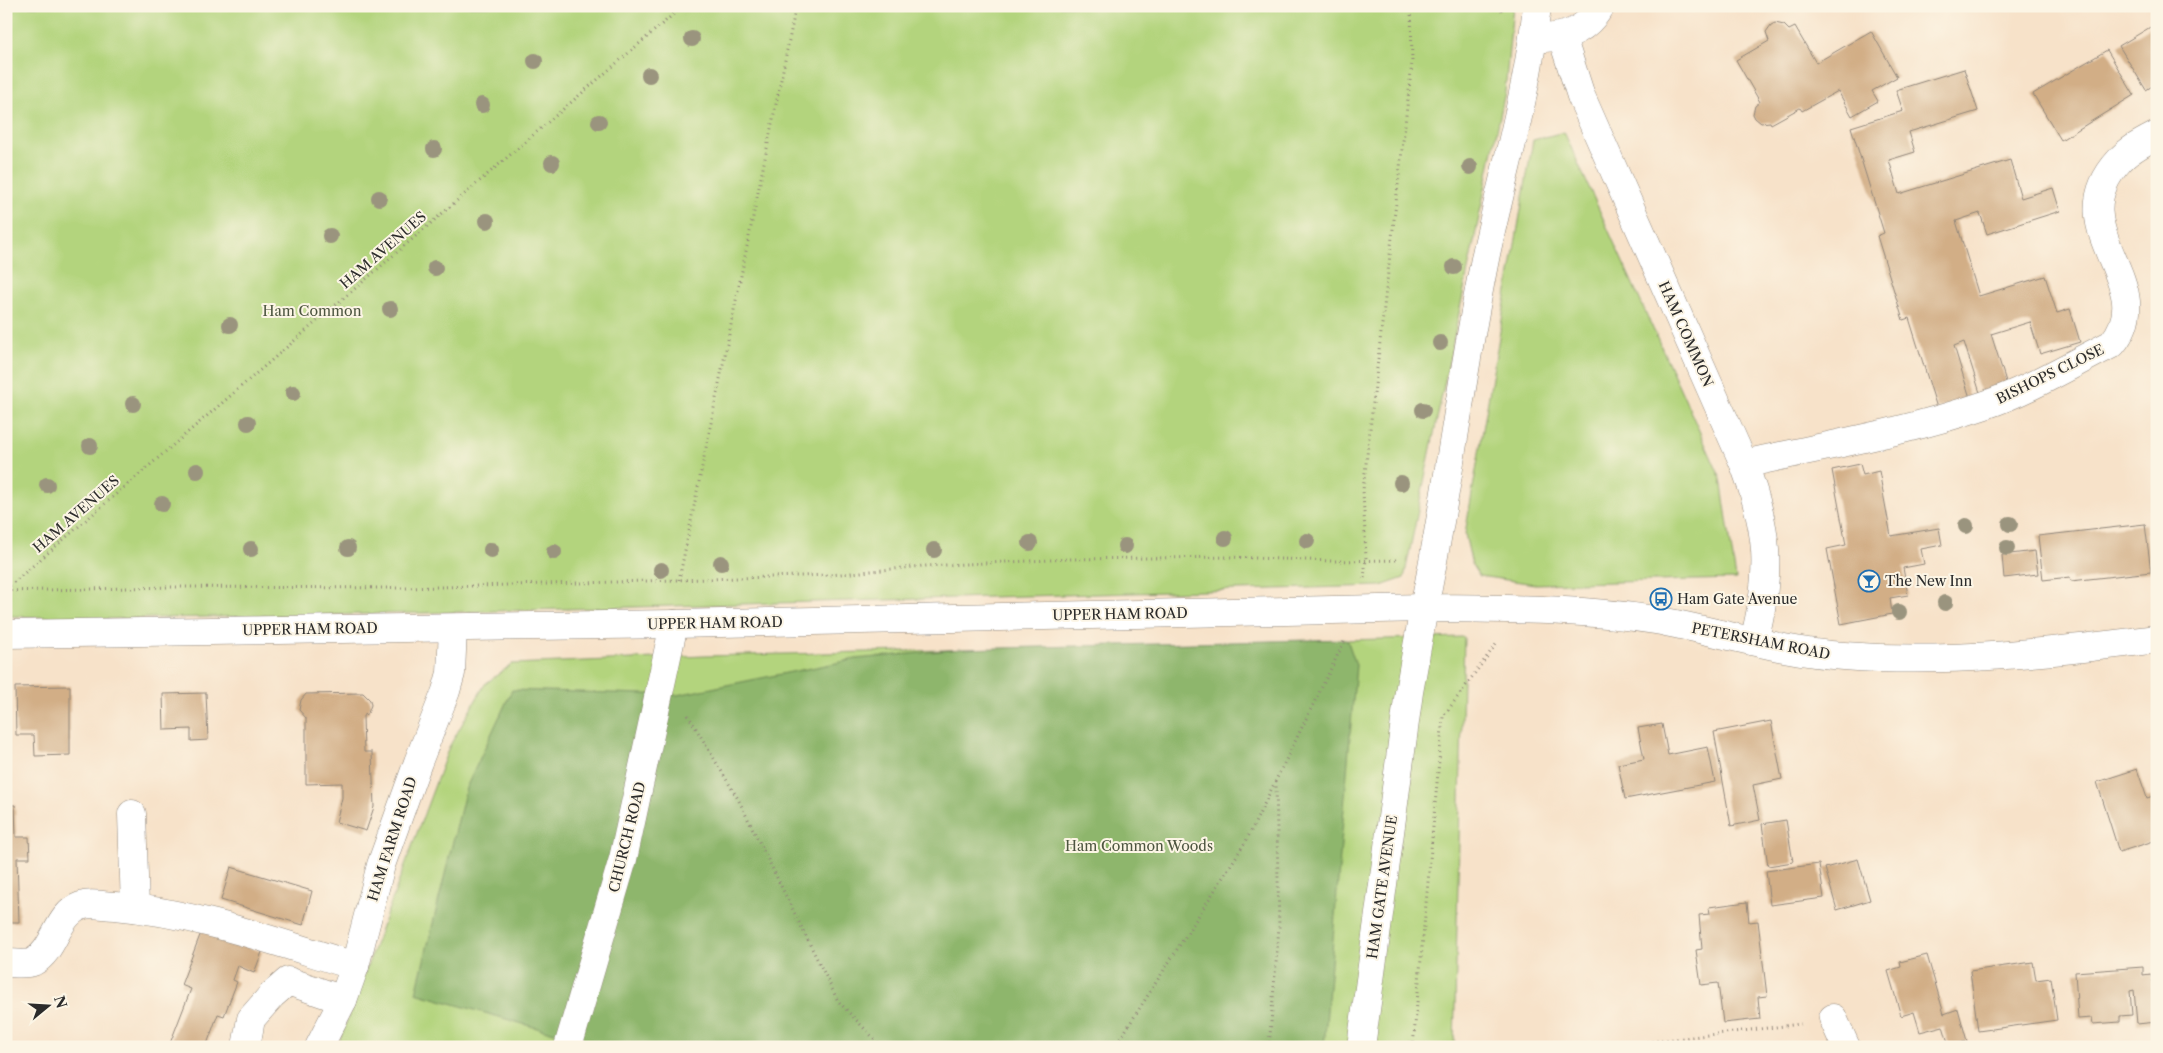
<svg xmlns="http://www.w3.org/2000/svg" width="2163" height="1053" viewBox="0 0 2163 1053" font-family="'Libre Caslon Text',serif">
<style>
.green{fill:#b3d47d;stroke:#6f8054}
.forest{fill:#8eb66c;stroke:#5c704c}
.building{fill:#d2ae86}
.lines{fill:none;stroke-linecap:round;stroke-linejoin:round}
.minor-casing{stroke:#91867a;stroke-width:29}
.major-casing{stroke:#91867a;stroke-width:29}
.path{stroke:#91867a;stroke-width:3;stroke-dasharray:1 4;stroke-linecap:butt}
.minor{stroke:#fff;stroke-width:28}
.major{stroke:#fff;stroke-width:28}
.tree{fill:#9a947e}
.labels{text-anchor:middle;stroke-width:4;stroke-linejoin:round;paint-order:stroke}
.street-label{font-size:14px;fill:#2b2b2b;stroke:#fcf5e5}
.park-label{font-size:14px;fill:#4d5540;stroke:#fcf5e5}
.poi-label{font-size:14px;fill:#2b2b2b;stroke:#fcf5e5;text-anchor:start}
</style>
<rect width="100%" height="100%" fill="#fcf5e5"/>
<filter id="ink" filterUnits="userSpaceOnUse"><feTurbulence type="fractalNoise" baseFrequency=".02" numOctaves="2"/><feDisplacementMap in="SourceGraphic" scale="10" xChannelSelector="R" yChannelSelector="G"/><feConvolveMatrix kernelMatrix="1 2 1 2 8 2 1 2 1" color-interpolation-filters="sRGB"/></filter>
<filter id="wash" filterUnits="userSpaceOnUse"><feTurbulence type="fractalNoise" baseFrequency=".0096" numOctaves="4" result="noise"/><feDisplacementMap in="SourceGraphic" scale="20" xChannelSelector="R" yChannelSelector="G"/><feGaussianBlur stdDeviation="1.12" result="paint"/><feColorMatrix in="noise" values="0 0 0 0 0 0 0 0 0 0 0 0 0 0 0 0 0 1.4 0 .05"/><feComposite in="paint" operator="in"/></filter>
<g filter="url(#wash)">
<rect width="100%" height="100%" fill="#f7e2c9"/>
<g class="green">
<path d="M6,6H1513L1505,92L1404,578L1381,586L423,613L105,619L6,616Z"/>
<path d="M1564,132L1721,479L1736,579L1535,584L1479,576L1472,565L1465,534L1533,140Z"/>
<path d="M1464,637L1454,1047H337L449,747L485,684L512,664L705,656Z"/>
</g>
<path class="forest" d="M1347,639L1356,665L1324,1047H574L575,1039L416,993L466,788L512,690L677,695L856,659L961,649Z"/>
<g id="blocks">
<g class="building">
<path d="M1775,23L1784,25L1789,30L1795,27L1816,63L1871,31L1897,77L1872,91L1878,101L1852,116L1838,91L1802,111L1800,108L1771,124L1770,122L1761,123L1755,118L1753,114L1755,106L1760,102L1736,60L1769,41L1766,32L1771,25Z"/>
<path d="M2157,23V83L2146,90L2119,46Z"/>
<path d="M2107,50L2134,95L2061,140L2033,94Z"/>
<path d="M1964,69L1978,111L1909,132L1915,152L1889,160L1899,194L2010,160L2021,198L2053,188L2060,211L1987,234L1980,213L1956,221L1979,296L2045,276L2057,313L2070,309L2080,342L2040,354L2030,322L1991,334L2008,388L1981,396L1964,342L1954,346L1970,398L1937,408L1909,318L1903,320L1877,236L1884,233L1851,127L1903,111L1896,90Z"/>
<path d="M1860,464L1863,475L1879,471L1891,536L1939,528L1942,545L1921,549L1924,564L1903,568L1908,595L1890,598L1892,614L1841,624L1827,549L1846,545L1832,470Z"/>
<path d="M2145,524L2151,572L2071,581L2070,577L2043,580L2038,536Z"/>
<path d="M2035,551L2038,574L2004,578L2002,555Z"/>
<path d="M70,686V755L35,756L34,735H16L15,687Z"/>
<path d="M206,693L208,740L191,741V729L164,730L163,694Z"/>
<path d="M363,693L370,700L371,705L368,713L363,716L364,752H372L374,807L366,831L336,822L342,798V783L306,784V718L299,710L301,700L306,694Z"/>
<path d="M1771,721L1782,779L1753,785L1760,820L1731,826L1714,732Z"/>
<path d="M1662,724L1668,755L1708,747L1715,782L1625,799L1618,764L1644,759L1638,728Z"/>
<path d="M2137,769L2147,798L2157,795V840L2119,852L2097,782Z"/>
<path d="M6,805H15L16,837H29L30,858H17L19,922H6Z"/>
<path d="M1786,820L1793,862L1768,866L1762,824Z"/>
<path d="M1858,859L1870,900L1837,910L1825,868Z"/>
<path d="M1819,864L1824,898L1770,905L1766,871Z"/>
<path d="M231,867L312,891L303,925L221,900Z"/>
<path d="M1747,902L1749,922L1758,921L1767,996L1758,997L1760,1019L1723,1023L1718,983L1701,985L1696,950L1702,949L1699,915L1710,914L1709,907Z"/>
<path d="M202,930L262,952L254,973L238,966L233,980L237,982L224,1016L218,1014L206,1047H172L169,1046L191,989L181,985Z"/>
<path d="M1927,955L1944,1014L1958,1009L1967,1041L1949,1046L1943,1026L1920,1032L1914,1012L1901,1016L1888,971L1901,967L1900,962Z"/>
<path d="M2033,962L2036,980L2051,978L2057,1020L1978,1031L1970,971Z"/>
<path d="M2143,967V975L2151,974L2157,995V1022L2137,1024L2134,990L2130,991L2132,1015L2120,1016V1022L2093,1024L2092,1018L2078,1019L2075,972Z"/>
</g>
</g>
</g>
<g filter="url(#ink)">
<use href="#blocks" fill-opacity="0" stroke="#91867a" stroke-width="1"/>
<g class="lines">
<g class="minor-casing">
<g id="minor">
<path d="M1562,37L1581,96L1744,464C1769,532 1772,570 1754,641"/>
<path d="M1545,38C1571,36 1586,29 1601,6"/>
<path d="M1744,464C1824,446 1907,432 1985,405C2029,390 2070,365 2112,344C2163,283 2056,230 2119,161C2129,149 2144,142 2157,135"/>
<path d="M1424,608C1448,491 1462,371 1486,254C1504,171 1528,91 1537,6"/>
<path d="M132,814L135,908"/>
<path d="M6,963C14,963 26,965 33,962C56,950 56,915 81,906C90,902 105,906 115,906C197,913 276,942 355,966"/>
<path d="M1833,1018L1846,1047"/>
<path d="M246,1047L251,1019L272,995L288,981L343,1000"/>
<path d="M319,1047L343,1000L355,966L381,865L418,762L446,691L451,673L453,628"/>
<path d="M568,1047L623,859L674,624"/>
</g>
</g>
<g class="major-casing">
<g id="major">
<path d="M6,634L674,624L1424,608C1501,609 1579,608 1655,620C1718,631 1780,652 1844,656C1948,664 2054,652 2157,639"/>
<path d="M1361,1047L1409,692L1424,608"/>
</g>
</g>
<g class="path">
<path d="M1498,6L1503,12"/>
<path d="M1364,578L1366,559L1363,490L1412,63L1411,6"/>
<path d="M679,580L796,6"/>
<path d="M6,589L683,6"/>
<path d="M6,591L168,587L405,588L615,582L830,575L924,566L1070,559L1231,557L1333,561L1400,560"/>
<path d="M688,715L738,799L838,1001L882,1047"/>
<path d="M1115,1047L1246,841L1344,642"/>
<path d="M1269,1047L1279,927L1276,783"/>
<path d="M1413,1047L1443,717L1497,643"/>
<path d="M1607,1047L1801,1024"/>
</g>
<use href="#minor" class="minor"/>
<use href="#major" class="major"/>
</g>
<g class="tree">
<circle cx="692" cy="39" r="8"/>
<circle cx="535" cy="61" r="8"/>
<circle cx="649" cy="75" r="8"/>
<circle cx="482" cy="105" r="8"/>
<circle cx="599" cy="122" r="8"/>
<circle cx="434" cy="149" r="8"/>
<circle cx="552" cy="163" r="8"/>
<circle cx="1470" cy="167" r="8"/>
<circle cx="379" cy="198" r="8"/>
<circle cx="487" cy="221" r="8"/>
<circle cx="330" cy="236" r="8"/>
<circle cx="1454" cy="267" r="8"/>
<circle cx="435" cy="268" r="8"/>
<circle cx="390" cy="309" r="8"/>
<circle cx="230" cy="325" r="8"/>
<circle cx="1440" cy="343" r="8"/>
<circle cx="293" cy="393" r="8"/>
<circle cx="133" cy="404" r="8"/>
<circle cx="1423" cy="410" r="8"/>
<circle cx="248" cy="423" r="8"/>
<circle cx="90" cy="446" r="8"/>
<circle cx="197" cy="471" r="8"/>
<circle cx="1401" cy="483" r="8"/>
<circle cx="47" cy="485" r="8"/>
<circle cx="162" cy="504" r="8"/>
<circle cx="2010" cy="524" r="8"/>
<circle cx="1966" cy="526" r="8"/>
<circle cx="1225" cy="538" r="8"/>
<circle cx="1307" cy="541" r="8"/>
<circle cx="1030" cy="543" r="8"/>
<circle cx="1125" cy="546" r="8"/>
<circle cx="348" cy="548" r="8"/>
<circle cx="2007" cy="548" r="8"/>
<circle cx="251" cy="549" r="8"/>
<circle cx="491" cy="550" r="8"/>
<circle cx="934" cy="550" r="8"/>
<circle cx="554" cy="552" r="8"/>
<circle cx="721" cy="563" r="8"/>
<circle cx="661" cy="570" r="8"/>
<circle cx="1945" cy="603" r="8"/>
<circle cx="1899" cy="612" r="8"/>
</g>
</g>
<defs>
<g id="bar-ring" transform="scale(1.125)"><circle r="9.5" fill="#fcf5e5" stroke="#1f6fb2" stroke-width="1.5"/><path d="M-6-5H6L.8 .8V4.5H3.5V6h-7V4.5H-.8V.8Z" fill="#1f6fb2"/></g>
<g id="bus-ring" transform="scale(1.125)"><circle r="9.5" fill="#fcf5e5" stroke="#1f6fb2" stroke-width="1.5"/><path d="M-5-6H5V4H4V6H2V4H-2V6H-4V4H-5ZM-3.5-4V0h7V-4ZM-3.5 1.2v1.5H-2V1.2ZM2 1.2v1.5H3.5V1.2Z" fill="#1f6fb2"/></g>
</defs>
<g fill-rule="evenodd">
<use href="#bar-ring" x="1869" y="581"/>
<use href="#bus-ring" x="1661" y="599"/>
</g>
<g class="labels">
<g class="street-label">
<text transform="translate(383 250) rotate(-41)" y="5">HAM AVENUES</text>
<text transform="translate(1686 334) rotate(66)" y="5">HAM COMMON</text>
<text transform="translate(2050 374) rotate(-26)" y="5">BISHOPS CLOSE</text>
<text transform="translate(76 514) rotate(-41)" y="5">HAM AVENUES</text>
<text transform="translate(1120 614) rotate(-1)" y="5">UPPER HAM ROAD</text>
<text transform="translate(715 623) rotate(-1)" y="5">UPPER HAM ROAD</text>
<text transform="translate(310 629) rotate(-1)" y="5">UPPER HAM ROAD</text>
<text transform="translate(1761 641) rotate(11)" y="5">PETERSHAM ROAD</text>
<text transform="translate(627 837) rotate(-76)" y="5">CHURCH ROAD</text>
<text transform="translate(392 839) rotate(-72)" y="5">HAM FARM ROAD</text>
<text transform="translate(1382 887) rotate(-82)" y="5">HAM GATE AVENUE</text>
</g>
<g class="park-label">
<text x="312" y="316">Ham Common</text>
<text x="1139" y="851">Ham Common Woods</text>
</g>
<g class="poi-label">
<text x="1885" y="586">The New Inn</text>
<text x="1677" y="604">Ham Gate Avenue</text>
</g>
</g>
<rect width="2163" height="1053" fill="none" stroke="#fcf5e5" stroke-width="25"/>
<g transform="translate(48 1006) rotate(72)" stroke="#fcf5e5" stroke-width="4" paint-order="stroke">
<path d="M0-4L9 19L0 12L-9 19Z" fill="#2b2b2b"/>
<text y="-8" font-size="14" font-weight="bold" text-anchor="middle" fill="#2b2b2b">N</text>
</g>
</svg>
